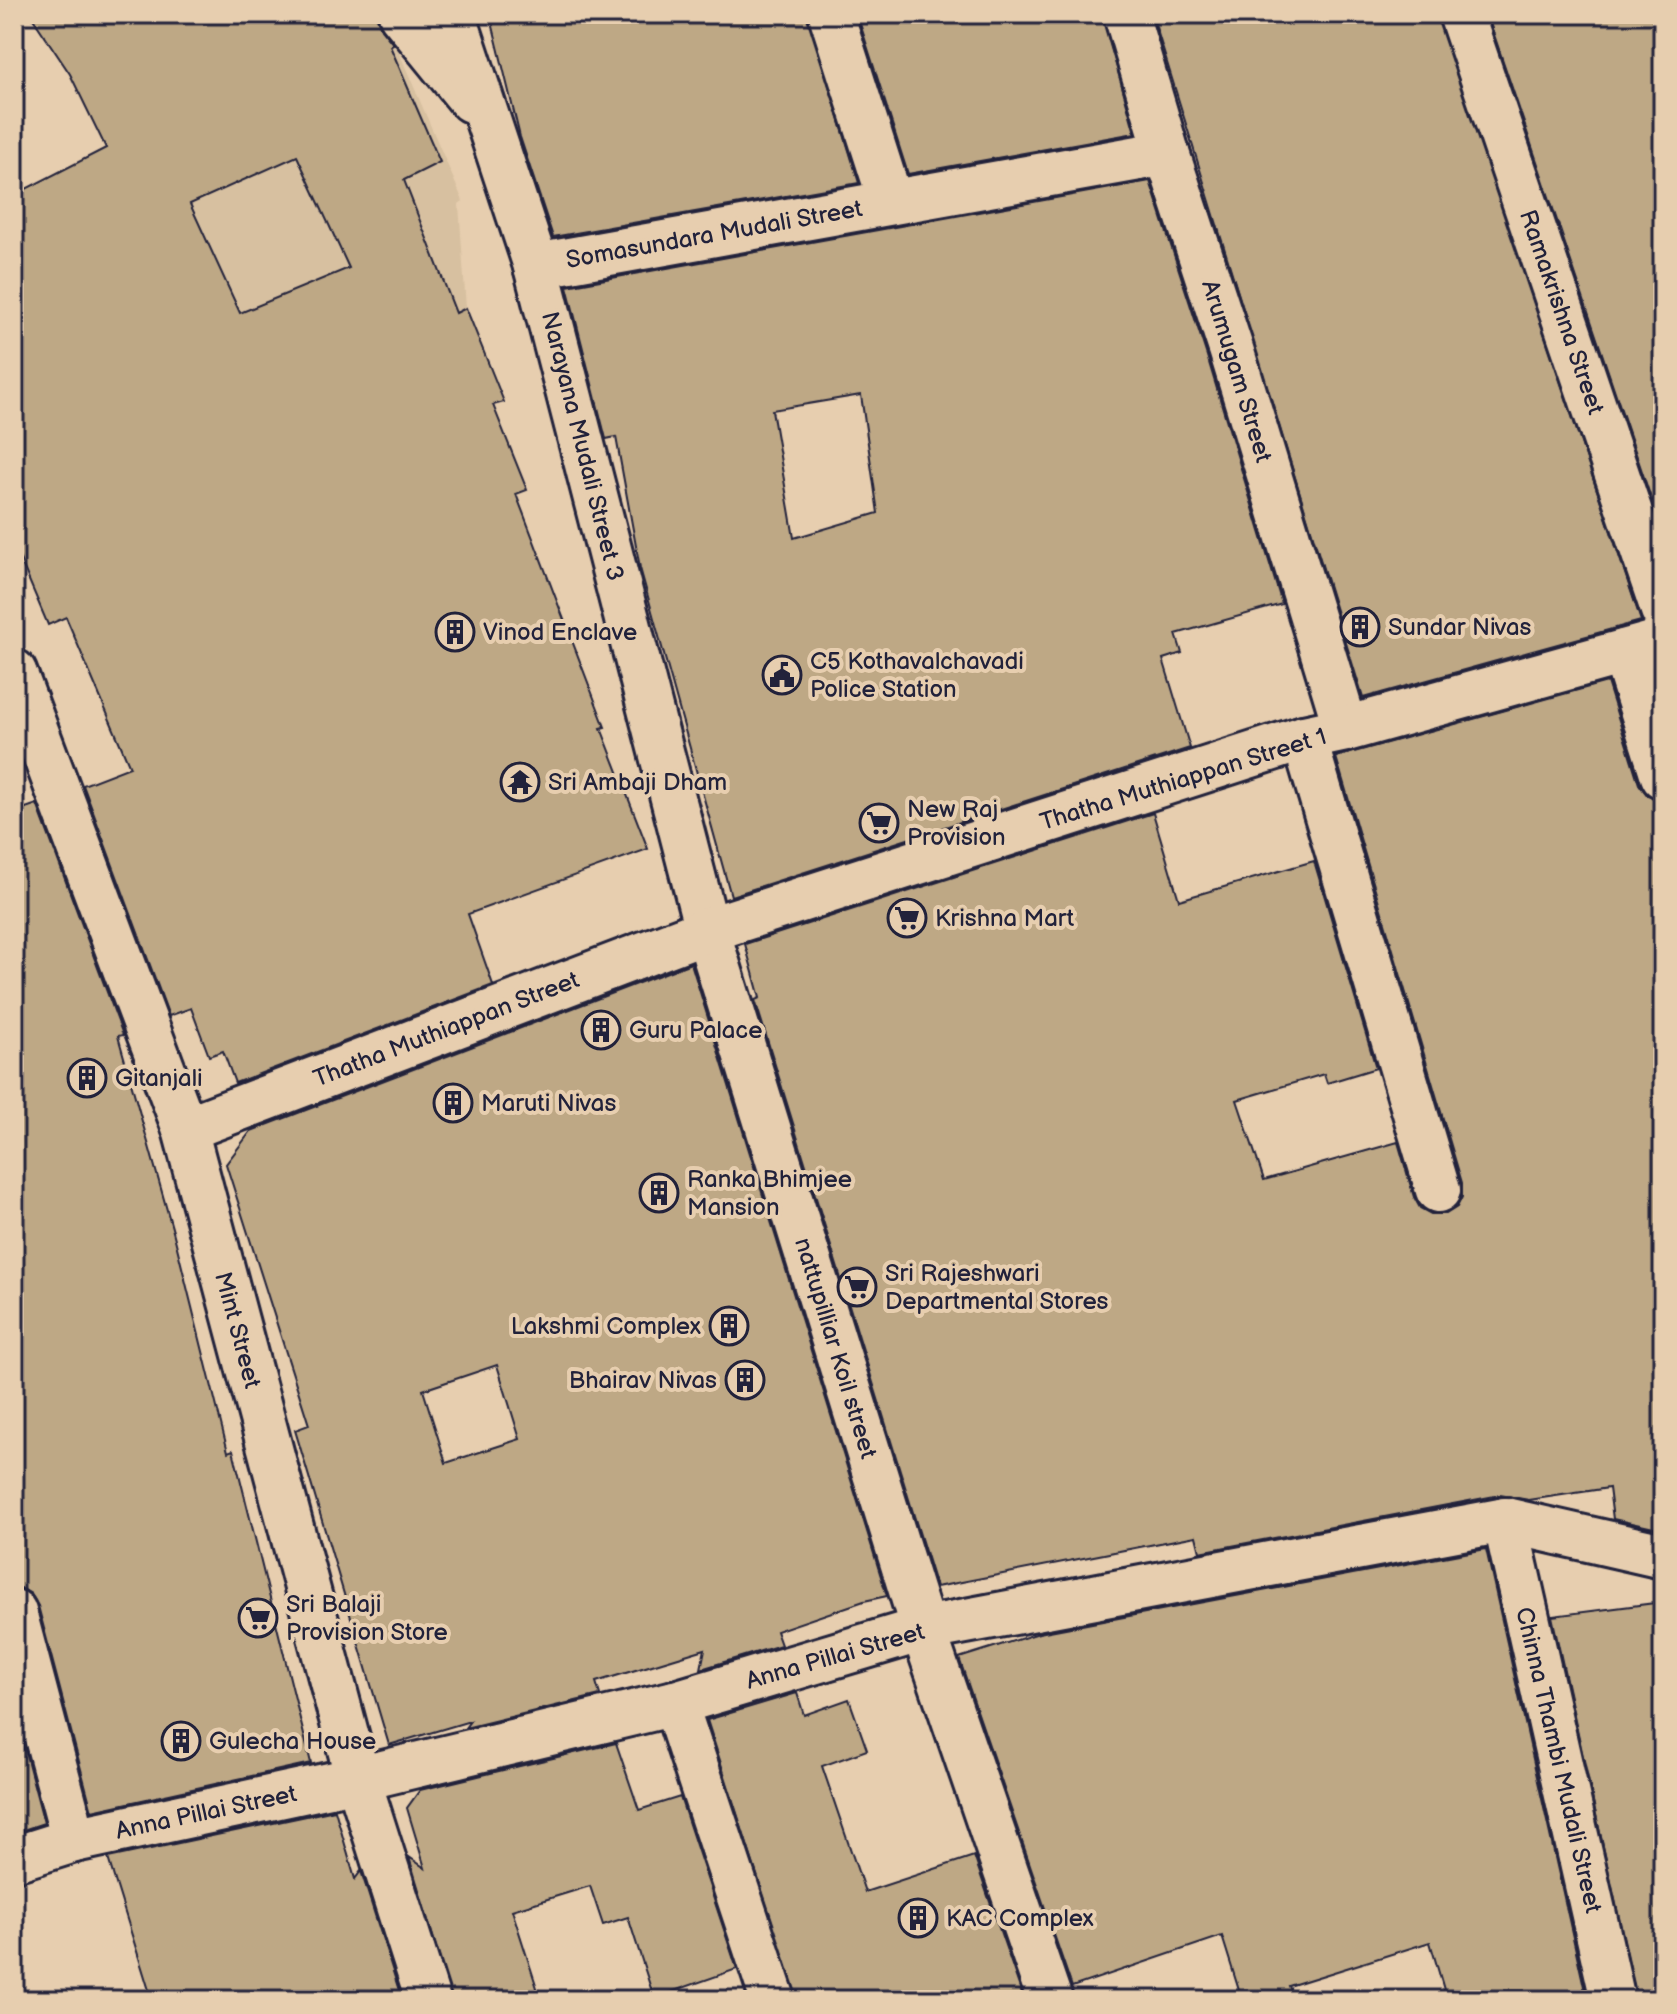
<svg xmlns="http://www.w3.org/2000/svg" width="1677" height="2014" viewBox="0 0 1677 2014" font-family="'Balsamiq Sans',sans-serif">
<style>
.built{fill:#d7c0a0}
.building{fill:#bea885;stroke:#22223b;stroke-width:2;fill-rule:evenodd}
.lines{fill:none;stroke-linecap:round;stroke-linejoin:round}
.street-casing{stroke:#22223b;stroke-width:50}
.secondary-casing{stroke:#22223b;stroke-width:50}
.street{stroke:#e7ceaf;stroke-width:44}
.secondary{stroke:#e7ceaf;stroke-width:44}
.labels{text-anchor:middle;stroke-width:8;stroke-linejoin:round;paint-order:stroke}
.street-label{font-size:24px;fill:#22223b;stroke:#e7ceaf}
.poi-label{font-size:24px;fill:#22223b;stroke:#e7ceaf;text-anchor:start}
</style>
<rect width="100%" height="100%" fill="#e7ceaf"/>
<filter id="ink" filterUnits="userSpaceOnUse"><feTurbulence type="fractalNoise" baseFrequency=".0125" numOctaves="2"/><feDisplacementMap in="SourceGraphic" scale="16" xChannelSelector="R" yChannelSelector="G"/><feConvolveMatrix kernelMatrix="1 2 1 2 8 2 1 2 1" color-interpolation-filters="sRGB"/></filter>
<g filter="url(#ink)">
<path class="built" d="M395,43L463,201L459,204L466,308L184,425L168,215Z"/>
<g class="building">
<path d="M30,14H376L381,29L393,44L390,46L440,162L404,180L456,313L466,308L504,402L493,405L527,490L516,494L605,727L601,728L648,849L468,914L493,985L235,1083L223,1051L209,1056L191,1008L169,1016L83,785L130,767L66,617L48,625L14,545V195L106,148L70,74ZM297,156L349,268L240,313L190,204Z"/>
<path d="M490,14H807L859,183L553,237L520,137Z"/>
<path d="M857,14H1102L1135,133L908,174Z"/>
<path d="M1152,14H1437L1641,621L1363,698Z"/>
<path d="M1487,14H1663V498L1652,501Z"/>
<path d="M1150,181L1207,356L1282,604L1176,634L1182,653L1163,659L1190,748L731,896L640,568L616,437L606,439L567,286ZM861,395L878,513L794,538L772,410Z"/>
<path d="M1607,682L1639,784L1647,795L1663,800V1530L1613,1519L1609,1488L1529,1500L1500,1495L1200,1552L1196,1536L936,1587L755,1000L760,998L745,944L1153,813L1179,900L1314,861L1376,1068L1327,1083L1324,1074L1237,1100L1264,1180L1398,1142L1414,1197L1420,1208L1431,1214H1446L1457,1207L1462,1197V1183L1336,757Z"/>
<path d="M37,804L123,1035L118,1036L174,1235L228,1452L233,1450L311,1763L92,1811L38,1606L31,1594L21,1588H14V812Z"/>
<path d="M691,963L887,1596L864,1601L776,1631L781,1645L701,1669L705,1649L596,1682L600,1695L465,1728L470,1721L389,1745L295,1430L309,1425L226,1164L251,1131ZM497,1365L520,1439L446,1463L423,1390Z"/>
<path d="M1486,1549L1587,2000H1447L1430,1942L1289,1986L1294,2000H1242L1222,1936L1072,1987L959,1658L1039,1633Z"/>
<path d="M1663,1602V2000H1637L1552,1616Z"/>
<path d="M797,1693L804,1715L849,1699L867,1750L822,1766L865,1892L974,1856L1024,2000H797L707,1720Z"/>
<path d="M14,1710L44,1823L14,1833Z"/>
<path d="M616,1743L639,1810L680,1797L737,1969L654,1998L628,1917L603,1925L590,1886L512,1910L538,1991L510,2000H452L409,1857L425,1868L407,1808L420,1790Z"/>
<path d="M335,1810L355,1879L361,1871L402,2000H152L108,1858Z"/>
</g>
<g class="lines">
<g class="street-casing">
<g id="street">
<path d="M401,14L471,100"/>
<path d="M453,14L536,266L707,930L923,1629L1050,2000"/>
<path d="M831,14L891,202"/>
<path d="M1126,14L1167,153L1231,349L1346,729"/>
<path d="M1461,14L1663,610"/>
<path d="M536,266L1167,153"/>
<path d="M1624,652L1663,776"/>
<path d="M1304,738L1438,1190"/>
<path d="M185,1129L707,930L1304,738L1346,729L1663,641"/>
<path d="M1505,1520L1613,2000"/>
<path d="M14,1612L74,1840"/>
<path d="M675,1703L773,2000"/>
<path d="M14,1859L74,1840L358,1779L675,1703L923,1629L1505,1520L1663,1556"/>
</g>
</g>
<g class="secondary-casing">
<path id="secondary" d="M14,672L185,1129L358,1779L428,2000"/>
</g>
<use href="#street" class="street"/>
<use href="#secondary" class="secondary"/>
</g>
</g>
<defs>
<g id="building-ring" transform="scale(2)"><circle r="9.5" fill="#e7ceaf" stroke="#22223b" stroke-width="1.5"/><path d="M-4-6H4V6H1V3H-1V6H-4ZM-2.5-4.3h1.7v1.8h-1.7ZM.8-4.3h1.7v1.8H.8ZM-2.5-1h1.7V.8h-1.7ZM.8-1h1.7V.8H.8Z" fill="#22223b"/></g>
<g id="civic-ring" transform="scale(2)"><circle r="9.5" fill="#e7ceaf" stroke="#22223b" stroke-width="1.5"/><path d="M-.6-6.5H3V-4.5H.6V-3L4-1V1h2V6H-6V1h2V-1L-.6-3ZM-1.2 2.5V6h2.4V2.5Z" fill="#22223b"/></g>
<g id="temple-ring" transform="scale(2)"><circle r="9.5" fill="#e7ceaf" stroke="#22223b" stroke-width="1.5"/><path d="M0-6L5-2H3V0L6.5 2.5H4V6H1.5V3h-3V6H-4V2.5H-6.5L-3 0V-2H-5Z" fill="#22223b"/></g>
<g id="supermarket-ring" transform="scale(2)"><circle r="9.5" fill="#e7ceaf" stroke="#22223b" stroke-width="1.5"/><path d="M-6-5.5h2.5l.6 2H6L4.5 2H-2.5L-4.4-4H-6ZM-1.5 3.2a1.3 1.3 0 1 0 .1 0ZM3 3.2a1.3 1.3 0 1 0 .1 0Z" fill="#22223b"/></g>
</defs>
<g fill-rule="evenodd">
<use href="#building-ring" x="1360" y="627"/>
<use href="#building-ring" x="455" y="632"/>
<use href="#civic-ring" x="782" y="675"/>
<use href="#temple-ring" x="520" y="782"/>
<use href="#supermarket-ring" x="879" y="823"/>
<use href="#supermarket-ring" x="907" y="918"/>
<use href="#building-ring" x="601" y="1030"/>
<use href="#building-ring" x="87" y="1078"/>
<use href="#building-ring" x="453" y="1103"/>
<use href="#building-ring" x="659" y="1193"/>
<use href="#supermarket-ring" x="857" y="1287"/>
<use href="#building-ring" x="729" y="1326"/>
<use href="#building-ring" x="745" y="1380"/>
<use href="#supermarket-ring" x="258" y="1618"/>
<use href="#building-ring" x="181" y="1741"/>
<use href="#building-ring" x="918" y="1918"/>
</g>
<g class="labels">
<g class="street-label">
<text transform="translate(714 234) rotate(-10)" y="8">Somasundara Mudali Street</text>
<text transform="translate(1562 312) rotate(71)" y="8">Ramakrishna Street</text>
<text transform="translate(1237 371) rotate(73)" y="8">Arumugam Street</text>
<text transform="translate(583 446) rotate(76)" y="8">Narayana Mudali Street 3</text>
<text transform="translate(1183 779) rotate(-17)" y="8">Thatha Muthiappan Street 1</text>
<text transform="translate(446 1029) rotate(-21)" y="8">Thatha Muthiappan Street</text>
<text transform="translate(238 1330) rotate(75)" y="8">Mint Street</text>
<text transform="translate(836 1348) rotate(73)" y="8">nattupilliar Koil street</text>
<text transform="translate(835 1656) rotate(-16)" y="8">Anna Pillai Street</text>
<text transform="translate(1559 1760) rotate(77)" y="8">Chinna Thambi Mudali Street</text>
<text transform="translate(206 1812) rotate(-12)" y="8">Anna Pillai Street</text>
</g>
<g class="poi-label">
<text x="1388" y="635">Sundar Nivas</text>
<text x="483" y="640">Vinod Enclave</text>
<text x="810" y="669">C5 Kothavalchavadi<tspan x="810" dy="28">Police Station</tspan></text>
<text x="548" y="790">Sri Ambaji Dham</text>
<text x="907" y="817">New Raj<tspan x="907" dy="28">Provision</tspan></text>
<text x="935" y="926">Krishna Mart</text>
<text x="629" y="1038">Guru Palace</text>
<text x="115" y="1086">Gitanjali</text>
<text x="481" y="1111">Maruti Nivas</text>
<text x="687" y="1187">Ranka Bhimjee<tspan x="687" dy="28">Mansion</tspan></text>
<text x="885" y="1281">Sri Rajeshwari<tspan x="885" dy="28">Departmental Stores</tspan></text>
<text x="701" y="1334" text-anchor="end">Lakshmi Complex</text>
<text x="717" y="1388" text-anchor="end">Bhairav Nivas</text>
<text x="286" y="1612">Sri Balaji<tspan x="286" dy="28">Provision Store</tspan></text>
<text x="209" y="1749">Gulecha House</text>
<text x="946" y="1926">KAC Complex</text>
</g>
</g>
<rect width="1677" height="2014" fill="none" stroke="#e7ceaf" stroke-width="48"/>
<rect x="24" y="24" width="1629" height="1966" fill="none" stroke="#22223b" stroke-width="3" filter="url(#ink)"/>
</svg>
